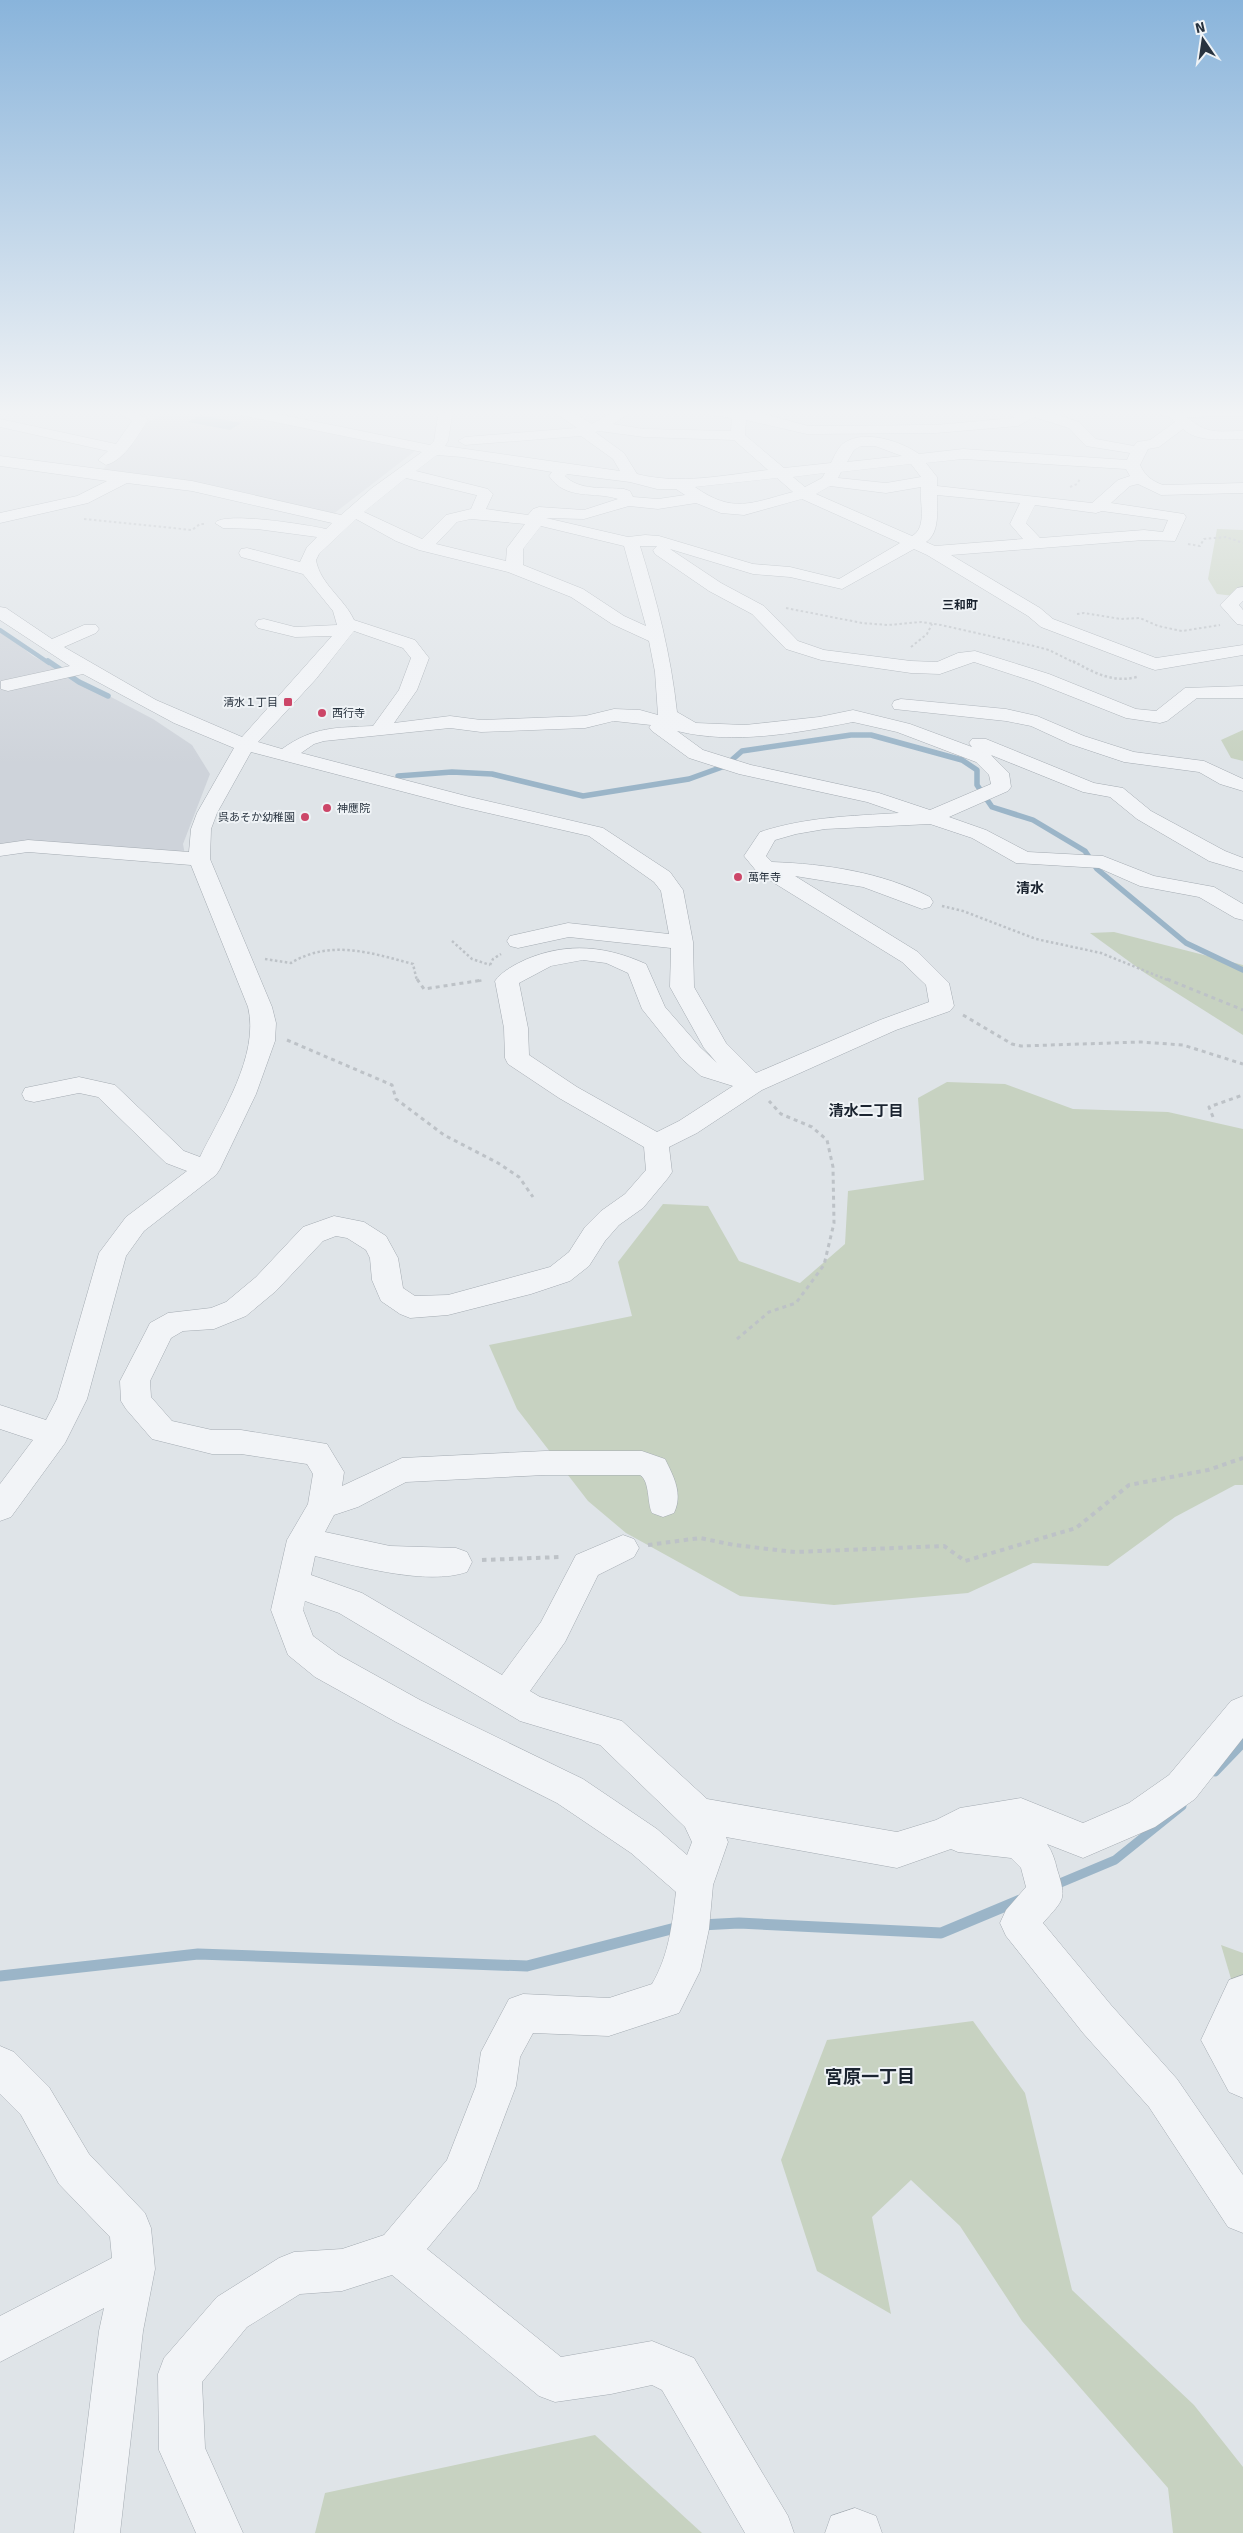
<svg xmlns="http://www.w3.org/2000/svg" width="1243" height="2533" viewBox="0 0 1243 2533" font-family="Signika,'Noto Sans JP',sans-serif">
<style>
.built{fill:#ced3da}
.green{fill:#c7d2c1}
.water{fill:#9bb5c8}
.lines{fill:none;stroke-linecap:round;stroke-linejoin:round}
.stream-far3{stroke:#9bb5c8;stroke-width:4.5}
.stream-far2{stroke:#9bb5c8;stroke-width:5.5}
.stream-far1{stroke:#9bb5c8;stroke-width:9}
.stream{stroke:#9bb5c8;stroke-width:11}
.minor-casing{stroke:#a4abb2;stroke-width:1}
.path-far3{stroke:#bdc2c7;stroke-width:2;stroke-dasharray:2.5 2.5;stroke-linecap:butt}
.path-far2{stroke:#bdc2c7;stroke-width:2.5;stroke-dasharray:2.5 2.5;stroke-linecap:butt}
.path-far1{stroke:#bdc2c7;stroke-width:3;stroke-dasharray:4 4;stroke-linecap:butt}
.path{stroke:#bdc2c7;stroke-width:4;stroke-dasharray:4.5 4.5;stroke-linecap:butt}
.minor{fill:#f2f4f7;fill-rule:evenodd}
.poi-dot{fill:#cc4668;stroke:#eff3f6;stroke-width:2}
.labels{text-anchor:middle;stroke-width:4;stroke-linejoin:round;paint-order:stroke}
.far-poi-label{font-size:11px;fill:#28333f;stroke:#eff3f6;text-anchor:start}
.far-neighbourhood-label{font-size:12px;font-weight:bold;fill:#1b2430;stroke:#eff3f6}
.far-quarter-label{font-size:14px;font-weight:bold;fill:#1b2430;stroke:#eff3f6}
.neighbourhood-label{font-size:15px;font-weight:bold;fill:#1b2430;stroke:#eff3f6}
.near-neighbourhood-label{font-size:18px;font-weight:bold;fill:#1b2430;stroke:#eff3f6}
</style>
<rect width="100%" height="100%" fill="#dfe4e8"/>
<g class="built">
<path d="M195,410H219L415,451L332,515L98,473L134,443L146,424L159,415Z"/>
<path d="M0,630L33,656L153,719L192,745L210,774L183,844L185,855L0,844Z"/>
</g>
<g class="green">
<path d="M1217,529L1243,530V597L1217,594L1208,579Z"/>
<path d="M1243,730V761L1231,758L1221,740Z"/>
<path d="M1114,932L1243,965V1035L1145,973L1090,933Z"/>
<path d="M947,1082L1005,1084L1073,1109L1168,1112L1243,1129V1485H1235L1175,1517L1108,1566L1033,1563L968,1593L834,1605L740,1596L626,1533L588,1501L517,1409L489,1345L632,1316L618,1262L663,1204L708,1206L739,1261L800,1283L845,1244L848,1191L924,1180L918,1098Z"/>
<path d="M1221,1945L1243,1953V2019Z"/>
<path d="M973,2021L1025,2093L1072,2290L1194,2405L1243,2467V2533H1173L1168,2488L1022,2321L960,2226L911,2180L872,2217L891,2314L817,2271L781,2160L827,2040Z"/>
<path d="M595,2435L702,2533H315L325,2493Z"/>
</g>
<path class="water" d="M200,415L241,423L230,430L188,422Z"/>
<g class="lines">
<path class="stream-far3" d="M0,630L49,663"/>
<g class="stream-far2">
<path d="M48,661L79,682L108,696"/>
<path d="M398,776L452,772L492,774L583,796L689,779L725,766L742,751L851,735H871L962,760L977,770V785L992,807L1033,820L1085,851L1097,869L1186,943L1243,970"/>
</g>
<g class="stream-far1">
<path d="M1215,1772L1243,1743"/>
<path d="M1053,1886L1115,1860L1182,1806"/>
</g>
<g class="stream">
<path d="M701,1925L739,1923L941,1933L1020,1900"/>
<path d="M0,1976L198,1954L527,1966L679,1927"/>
</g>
<g class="minor-casing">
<g id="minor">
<path d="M113,410H132L148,420C138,435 125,460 106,465L98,460L108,451L0,427V419L116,444L132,421Z"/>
<path d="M228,410H258L430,445L434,441L439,410H453L448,441L445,446L620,471L613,459L581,436L465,445L458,441L465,437L577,428L551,410H569L592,424L616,410H634L613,424L644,429L731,431L732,418L705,414L698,410H742L764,414L808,426L936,425L1014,418L1024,410H1044L1079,422L1096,439L1134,446L1137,442L1150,440L1175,422L1170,417L1152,413L1150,410H1243V416L1187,417C1207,435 1217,431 1243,431V439C1224,439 1198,443 1183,429L1159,447L1148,449L1140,465C1145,476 1152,481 1163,485L1243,483V493L1161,495L1138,484L1130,486L1111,503L1184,514L1186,517L1175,541L1144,540L951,555L1040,608L1053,619L1156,658L1243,645V655L1155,670L1149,668L1041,627L1028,616L927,555L914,549L842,589L790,577L753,574L670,549L721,583L764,606L798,641L824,650L911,661L937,662L958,653L975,651L1049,674L1136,709L1156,711L1185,688L1243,686V698H1197L1167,721L1160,723L1126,718L1035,682L974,662L940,674L911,673L821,660L786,649L752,614L709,591L655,554L653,550L657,546H640C657,601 671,655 677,712L696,723L745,725L819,717L853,710L910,724L972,747L969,743L972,739H986L1094,783L1123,788L1151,811L1225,851L1243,858V871L1209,861L1137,819L1110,797L1083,792L991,755L1009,773L1011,787L1008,791L949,817L986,830L1028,852L1103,856L1154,876L1214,887L1243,904V920L1235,918L1199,897L1140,886L1099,868L1016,863L972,838L930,824L825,829L796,834L775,840L766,856L772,862C826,864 881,872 930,897L933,902L930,907L922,909L863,887L795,876L918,952L949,983L954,1006L950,1011L896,1030L762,1090L697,1133L669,1147L672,1172L668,1178L643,1208L619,1225L605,1241L589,1266L570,1281L531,1294L448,1315L410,1318L400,1314L381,1301L372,1280L370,1258L366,1250L347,1238L336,1236L323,1241L276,1291L246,1316L214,1329L183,1331L171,1338L150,1381L151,1397L172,1421L212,1430H241L327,1444L344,1472L342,1486L402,1458L545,1451H642L665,1459C674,1477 683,1494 674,1513L663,1517L652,1513C647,1503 650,1481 640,1475H545L406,1482L358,1507L334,1515L325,1532L390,1546L456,1548L467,1552L472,1562L467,1572C427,1586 356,1566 315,1556L311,1575L362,1593L502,1675L541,1622L576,1555L623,1535L634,1539L639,1548L634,1557L598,1575L565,1642L530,1691L540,1697L622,1721L707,1799L897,1832L936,1820L960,1808L1021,1798L1083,1823L1129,1803L1169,1775L1231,1701L1243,1696V1738L1195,1799L1155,1827L1083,1858L1047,1844C1052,1851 1055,1860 1057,1869C1067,1900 1064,1899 1043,1923L1111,2005L1177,2079L1243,2175V2233L1228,2227L1149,2107L1083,2033L1006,1936L1000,1923L1006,1910L1026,1887L1021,1868L1011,1858L958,1852L951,1849L897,1868L726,1837L728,1842L713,1885L709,1929L700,1971L679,2013L609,2036L533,2033L520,2057L516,2086L477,2189L427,2249L561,2357L652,2341L694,2358L788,2516L794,2533H745L662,2390L652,2385L611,2394L555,2402L539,2396L392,2275L342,2291L300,2294L247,2327L202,2382L205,2448L243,2533H196L159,2450L158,2374L164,2358L217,2297L279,2258L294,2252L342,2249L384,2235L447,2160L476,2086L481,2052L509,1999L523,1994L609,1998L652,1984C669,1955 672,1925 676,1892L631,1853L557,1803L396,1722L315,1677L288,1655L271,1610L287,1540L308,1504L313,1474L307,1464L241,1454H212L152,1439L126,1409L121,1401L120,1381L146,1331L150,1323L168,1313L211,1308L226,1302L256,1277L303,1227L334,1216L364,1222L386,1236L398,1258L403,1288L415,1296L448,1295L550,1267L569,1252L585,1227L601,1211L625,1194L646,1170L644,1147L559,1098L508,1064L505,1058L504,1028L495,981C502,971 516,964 527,959C568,942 606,946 646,964L665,1007L700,1047L717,1063L704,1048L670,987L671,948L569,937L518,948L510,946L507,941L510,936L568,923L669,934L661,891L654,882L589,836L462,807L251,752L217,813L211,829L210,859L272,1007L276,1023L275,1041L256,1094L220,1169L216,1175L144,1231L126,1256L87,1399L65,1443L11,1517L0,1521V1484L33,1440L0,1429V1405L46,1420L57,1399L99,1253L126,1217L187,1171L166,1163L98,1097L79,1093L34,1102L25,1100L22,1094L25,1088L79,1077L115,1085L184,1151L200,1157C221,1114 260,1055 248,1007L191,865L28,852L0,856V844L28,840L189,852L191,829L197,813L234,748L174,723L83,674L8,691L1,689V681L70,666L0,620V607L6,608L52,639L84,625H96L99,629L96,633L64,647L156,700L242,737L332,636L295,637L258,628L255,624L258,620L264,619L295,627L337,625L333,611L303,574L241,557L239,553L241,549L247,548L300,562L307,547L317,537L257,529L223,528L215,523C223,511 309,525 326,529L332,523L192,491L127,483L88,503L0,523V513L77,496L107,481L0,466V456L192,481L341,515L372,488L422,452L235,414ZM1034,417L1069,428L1086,446L1130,453L1127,460L963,449L919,454C901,441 864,429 844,443C838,447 834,457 831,463L784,468L745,435L746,420L807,434L936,433L1018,426ZM599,431L644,437L734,440L768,470C725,475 679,485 637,474L624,453L595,432ZM861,446H875L902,456L847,462L854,450ZM437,455L462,457L552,472L549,476C566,501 594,491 618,499L584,510L539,507L533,509L528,515L486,509L493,494L488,489L416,471ZM963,459L1126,469L1130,476L1118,480L1092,503L937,486V477L926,463ZM911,464L921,477L886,483L838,478L841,472ZM825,473L822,478L805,487L793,477ZM567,474L630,482L657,489H676L685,495L658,499L633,497L630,491L624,489C605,487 579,491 565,476ZM406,478L476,495H477L471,509L446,515L422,539L364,512ZM777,478L793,492C751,503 733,514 695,487ZM830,486L886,493L921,487C919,501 928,527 912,536L816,494ZM937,495L1020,503L1010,524L1023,539L935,546L926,542C940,533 937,510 937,495ZM802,499L900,543L839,579L835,578L790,567L753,564L659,536L645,535L628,537L546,518L584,519L629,506L658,509L696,503L721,513L744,515ZM1035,505L1096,513L1102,511L1168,520L1163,532L1144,530L1040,538L1026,523ZM356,519L396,541L419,550L508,572L571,597L612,624L649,641L655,672L658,715L640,710L614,709L585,716L481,720L450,716L394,723L417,690L429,658L415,640L354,620C344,598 320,584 316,560L319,554ZM471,519L525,524L507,548L506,561L436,544L457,522ZM541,526L624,546L646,626L624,616L583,589L523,565V549ZM354,631L403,648L411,658L399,690L373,726C336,728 314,726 282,749L258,742L316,679ZM614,721L651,725L649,727L652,731L689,758L739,774L867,802L899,813C851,816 806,817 760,832L744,856L758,873L902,962L926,985L929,1002L880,1020L756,1073L726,1043L694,987L693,942L683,890L670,872L603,828L470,797L301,753L314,744L324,741L450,728L481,732L585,728ZM853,722L897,732L976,762L989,775L991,784L930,810L879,793L751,765L703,750L677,731C733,745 797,733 853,722ZM583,960L606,963L628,973L642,1009L682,1059L701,1076L733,1086L679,1121L657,1132L577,1087L529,1055L528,1028L519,983L551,966ZM305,1601L339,1613L520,1721L600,1745L685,1827L692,1842L687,1855L657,1829L583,1779L420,1700L339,1655L313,1636L303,1610Z"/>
<path d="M1243,587V601L1239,605L1243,610V625L1237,624L1220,605L1237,588Z"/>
<path d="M901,699L1006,709L1037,716L1084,736L1134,752L1204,761L1243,779V791L1220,784L1199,772L1124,762L1070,744L1031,726L1006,721L894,709L892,705L894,701Z"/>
<path d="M1243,1975V2098L1229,2092L1201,2040L1229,1980Z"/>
<path d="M0,2046L14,2052L49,2087L89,2154L145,2213L151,2228L155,2269L143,2331L120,2533H74L99,2331L104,2308L0,2362V2316L112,2258L110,2237L59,2184L21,2115L0,2094Z"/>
<path d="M855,2508L876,2516L882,2533H825L831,2516Z"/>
</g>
</g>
<g class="path-far3">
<path d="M1070,487L1077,484L1080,479"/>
<path d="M84,519L192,530L200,524H205"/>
<path d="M1188,544L1200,546L1204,539L1226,537L1243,543"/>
<path d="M786,608L862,623L888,625L921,622L941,625L1034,646L1049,650L1075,663"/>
<path d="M1077,614L1084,613L1121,619L1140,618L1158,626L1182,631L1220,625"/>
<path d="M911,647L927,634L932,624"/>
</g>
<g class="path-far2">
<path d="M1073,661C1094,673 1113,683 1137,677"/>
<path d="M942,906L963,911L1036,939L1101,953L1170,981"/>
<path d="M452,941L472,959L490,965"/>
<path d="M265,959L291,963C330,939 372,953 413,964L417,981"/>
<path d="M490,965L493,959L501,954"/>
<path d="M479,981L483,980"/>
</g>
<g class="path-far1">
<path d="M417,979L424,989L483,980"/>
<path d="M1167,979L1243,1010"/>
<path d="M963,1015L1012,1044L1021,1046L1141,1042L1183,1045L1243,1064"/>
<path d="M287,1040L392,1085L396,1099L444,1135L498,1163L519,1177L533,1197"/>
<path d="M1213,1117L1209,1107L1243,1095"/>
<path d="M737,1339L769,1312L796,1303L824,1265L834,1223L833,1167L827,1140L812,1127L781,1114L769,1101"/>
</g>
<g class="path">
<path d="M648,1545L700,1538L734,1545L795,1552L944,1546L965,1561L1076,1528L1129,1485L1208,1470L1243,1458"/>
<path d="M482,1560L560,1557"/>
</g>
<use href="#minor" class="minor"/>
</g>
<linearGradient id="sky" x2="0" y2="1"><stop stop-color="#89b4db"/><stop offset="0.54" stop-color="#f1f3f5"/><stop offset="1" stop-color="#f1f3f5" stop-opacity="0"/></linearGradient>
<rect width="1243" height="765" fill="url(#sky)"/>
<g class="poi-dot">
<rect x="283" y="697" width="10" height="10" rx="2.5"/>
<circle cx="322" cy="713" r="5"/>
<circle cx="327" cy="808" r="5"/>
<circle cx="305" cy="817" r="5"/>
<circle cx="738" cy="877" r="5"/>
</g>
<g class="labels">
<g class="far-poi-label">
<text x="278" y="706" text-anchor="end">清水１丁目</text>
<text x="332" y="717">西行寺</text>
<text x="337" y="812">神應院</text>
<text x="295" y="821" text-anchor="end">呉あそか幼稚園</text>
<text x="748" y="881">萬年寺</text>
</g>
<g class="far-neighbourhood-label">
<text x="960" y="609">三和町</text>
</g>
<g class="far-quarter-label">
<text x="1030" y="893">清水</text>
</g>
<g class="neighbourhood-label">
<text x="866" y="1116">清水二丁目</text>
</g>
<g class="near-neighbourhood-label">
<text x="870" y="2083">宮原一丁目</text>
</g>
</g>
<g transform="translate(1203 40) rotate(347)" stroke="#eff3f6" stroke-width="4" paint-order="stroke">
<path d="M0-4L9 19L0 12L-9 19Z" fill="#28333f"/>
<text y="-8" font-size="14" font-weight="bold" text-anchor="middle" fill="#28333f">N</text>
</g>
</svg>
